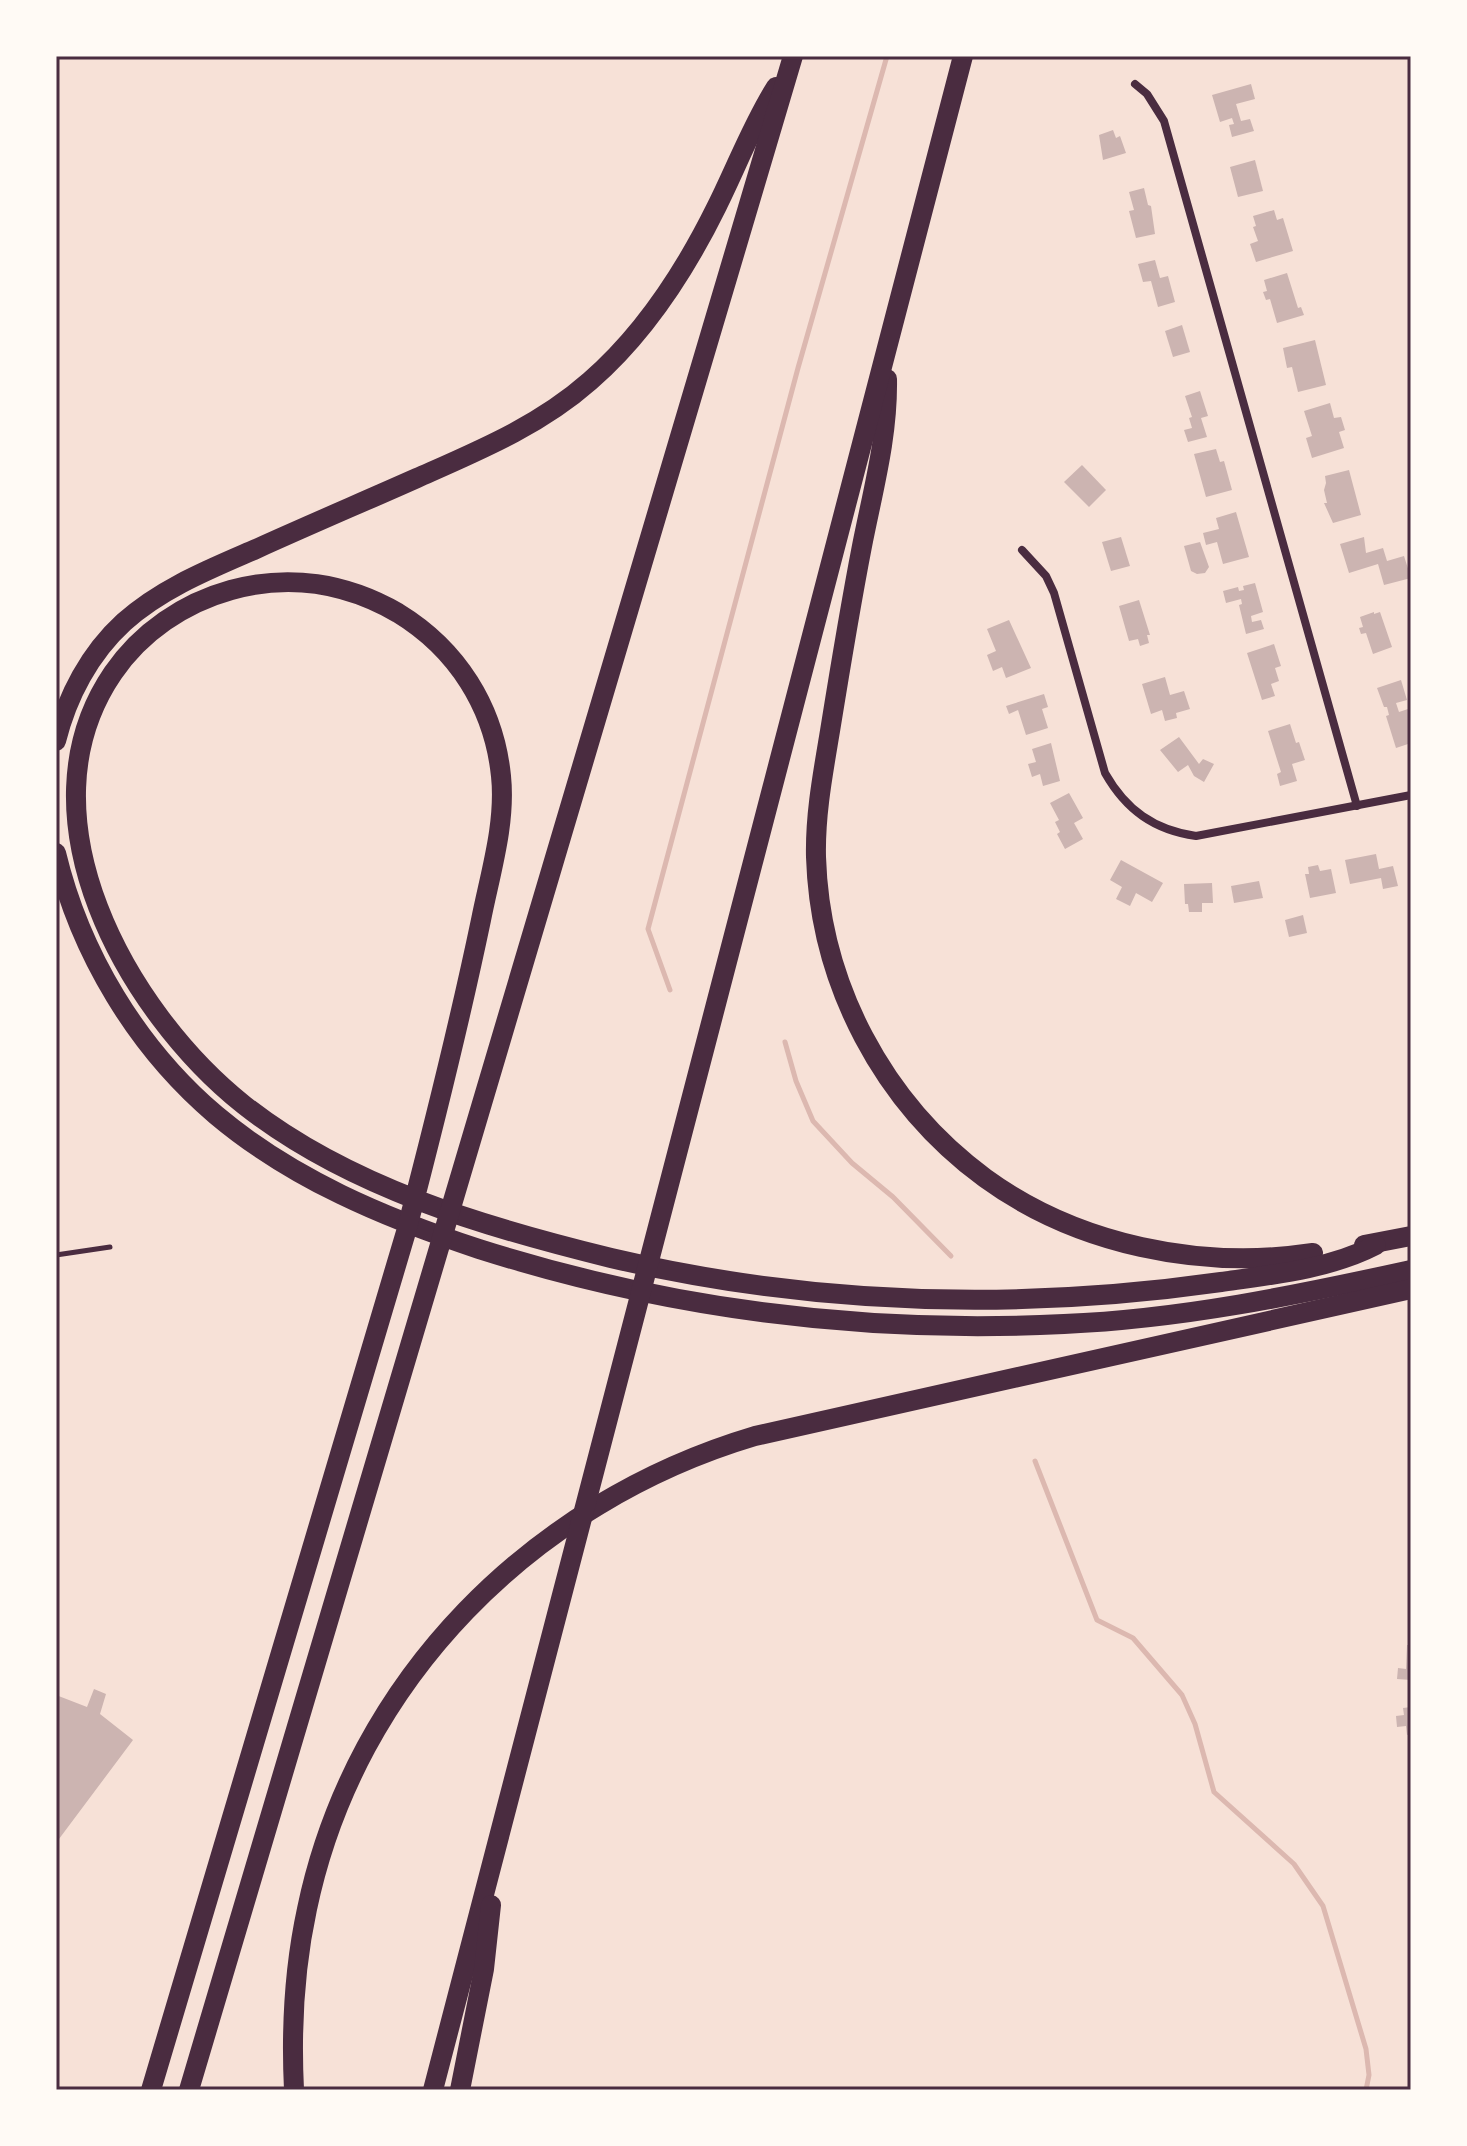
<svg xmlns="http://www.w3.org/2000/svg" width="1467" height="2146" viewBox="0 0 1467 2146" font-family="Commissioner,sans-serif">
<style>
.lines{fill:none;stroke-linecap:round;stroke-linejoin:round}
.stream{stroke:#dcb8b0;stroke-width:5}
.building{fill:#ccb4b1}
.service{stroke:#4a2c40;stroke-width:5}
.minor{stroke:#4a2c40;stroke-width:8}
.motorway{stroke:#4a2c40;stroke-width:20}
.neatline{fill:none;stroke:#4a2c40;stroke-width:3}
</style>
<rect width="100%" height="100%" fill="#f7e1d7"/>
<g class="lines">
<g class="stream">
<path d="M670,990L648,929L798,368L887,56"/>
<path d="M785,1042L796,1081L813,1121L852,1163L893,1197L951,1256"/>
<path d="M1035,1461L1097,1620L1133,1638L1182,1695L1195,1724L1214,1792L1294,1864L1323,1906L1366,2049L1369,2075L1366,2090"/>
</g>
</g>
<g class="building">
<path d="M1251,84L1255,99L1236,104L1241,121L1250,119L1254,131L1232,137L1229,125L1234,124L1232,118L1220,122L1212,95Z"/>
<path d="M1113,130L1116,138L1120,136L1126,153L1103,160L1099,135Z"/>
<path d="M1255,160L1263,191L1238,197L1230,167Z"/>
<path d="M1144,188L1148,205L1151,206L1155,234L1136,238L1129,211L1134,210L1129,192Z"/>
<path d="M1274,210L1277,220L1283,218L1293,251L1256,262L1250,244L1258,241L1253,227L1256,226L1253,216Z"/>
<path d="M1155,260L1160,278L1168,276L1175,302L1158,307L1151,281L1143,282L1138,264Z"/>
<path d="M1287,273L1298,308L1301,307L1304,315L1277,323L1270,299L1266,300L1263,292L1267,291L1264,280Z"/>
<path d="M1182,325L1190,352L1173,357L1165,331Z"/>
<path d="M1315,340L1326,385L1298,392L1292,367L1287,368L1283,348Z"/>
<path d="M1200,391L1208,416L1201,418L1207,437L1188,442L1184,430L1192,428L1189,418L1192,417L1185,396Z"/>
<path d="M1330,403L1334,418L1341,417L1345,430L1339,432L1344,448L1312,458L1306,438L1312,436L1304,411Z"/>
<path d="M1216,449L1220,462L1224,461L1232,490L1206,497L1194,454Z"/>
<path d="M1082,465L1106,490L1089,507L1064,482Z"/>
<path d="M1349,470L1361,515L1333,523L1324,503H1327L1324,490L1326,483L1325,476Z"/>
<path d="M1236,512L1249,557L1223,564L1217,542L1206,545L1203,533L1219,529L1216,518Z"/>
<path d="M1121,537L1130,566L1111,571L1102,542Z"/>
<path d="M1364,537L1366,553L1383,548L1387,561L1404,556L1411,578L1384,585L1378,564L1349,573L1340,544Z"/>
<path d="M1200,542L1209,567L1205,573L1197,574L1191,571L1184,546Z"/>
<path d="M1255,583L1263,612L1251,616L1252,622L1261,620L1264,629L1246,634L1239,605L1242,604L1241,599L1226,603L1223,591L1238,587L1239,591L1244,590L1243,586Z"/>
<path d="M1139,600L1150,635H1147L1149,643L1140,646L1138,639L1129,641L1119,606Z"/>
<path d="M1374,612V614L1380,612L1392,647L1373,654L1366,633L1361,634L1359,628L1363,627L1360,617Z"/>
<path d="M1009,620L1031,668L1006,678L1002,667L993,671L987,655L996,651L987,629Z"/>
<path d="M1274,644L1281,666L1275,668L1279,681L1271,684L1275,696L1262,700L1247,653Z"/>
<path d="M1165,677L1170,695L1184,691L1190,709L1176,713L1177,718L1165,721L1162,710L1151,714L1142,684Z"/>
<path d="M1401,680L1407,700L1396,703L1399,712L1411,708V743L1396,748L1386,716L1389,715L1387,707H1384L1377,688Z"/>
<path d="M1044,694L1048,707L1042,709L1048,728L1026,735L1018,710L1009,714L1006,706Z"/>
<path d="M1290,724L1296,743L1299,742L1305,760L1292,764L1297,781L1280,786L1277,774L1281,772L1268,731Z"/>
<path d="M1179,737L1199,764L1203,759L1214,764L1204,782L1194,776L1188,765L1178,772L1160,750Z"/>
<path d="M1051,743L1060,781L1043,786L1040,774L1032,777L1028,764L1036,762L1032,749Z"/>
<path d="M1069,793L1083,818L1074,823L1083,839L1065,849L1057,834L1060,832L1055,822L1059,820L1050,803Z"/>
<path d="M1376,854L1379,869L1393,866L1398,886L1383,889L1381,878L1350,884L1345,860Z"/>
<path d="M1121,860L1163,883L1152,902L1136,893L1130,906L1116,899L1122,887L1110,880Z"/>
<path d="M1318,865L1320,871L1331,869L1336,893L1310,898L1305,874H1309L1308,867Z"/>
<path d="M1259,881L1263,898L1234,903L1231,886Z"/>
<path d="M1212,883L1213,903H1202V912H1189L1188,904H1185L1184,884Z"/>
<path d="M1303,915L1307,933L1289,937L1285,920Z"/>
<path d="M1407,1645H1411V1680L1397,1679L1398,1668L1406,1669Z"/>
<path d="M94,1689L106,1694L100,1714L133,1740L56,1843V1695L87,1707Z"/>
<path d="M1411,1707V1734L1407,1735L1406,1726L1397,1727L1396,1716L1404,1715L1403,1708Z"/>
</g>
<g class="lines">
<path class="service" d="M56,1255L110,1247"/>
<g class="minor">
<path d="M1135,84L1147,94L1164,121L1357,806"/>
<path d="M1022,550L1046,576L1054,593L1105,773C1126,810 1154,830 1196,836L1411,795"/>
</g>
<g class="motorway">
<path d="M887,379C888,437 873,490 862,546C850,608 840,669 830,731C823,773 815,815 816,857C820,984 883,1103 985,1178C1077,1245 1200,1270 1313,1253"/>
<path d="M56,741C67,696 90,653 124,622C162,588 210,569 256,549C309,525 363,502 417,478C478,451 539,426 590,381C643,335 686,269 717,206C737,166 752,125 776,87"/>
<path d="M56,853C80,953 137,1048 216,1115C292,1179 385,1218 479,1249C668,1309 866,1334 1064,1324C1182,1319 1297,1295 1411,1270"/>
<path d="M1364,1245L1411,1236"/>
<path d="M151,2090L406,1232C433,1129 459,1025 481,920C490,874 506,824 501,776C494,707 457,649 398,613C346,583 289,574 231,590C184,603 141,632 113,673C16,815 127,1012 244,1105C348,1187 484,1227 611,1258C811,1305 1017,1311 1221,1282C1271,1275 1330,1269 1376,1245"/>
<path d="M189,2090L793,56"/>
<path d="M294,2090C291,2029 294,1969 307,1909C355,1679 533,1502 755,1436L1411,1289"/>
<path d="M433,2090L963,56"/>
<path d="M460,2090L484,1969L491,1905"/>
</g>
</g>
<rect width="1467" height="2146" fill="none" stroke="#fffaf5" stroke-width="116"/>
<rect x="58" y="58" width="1351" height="2030" class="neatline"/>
</svg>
